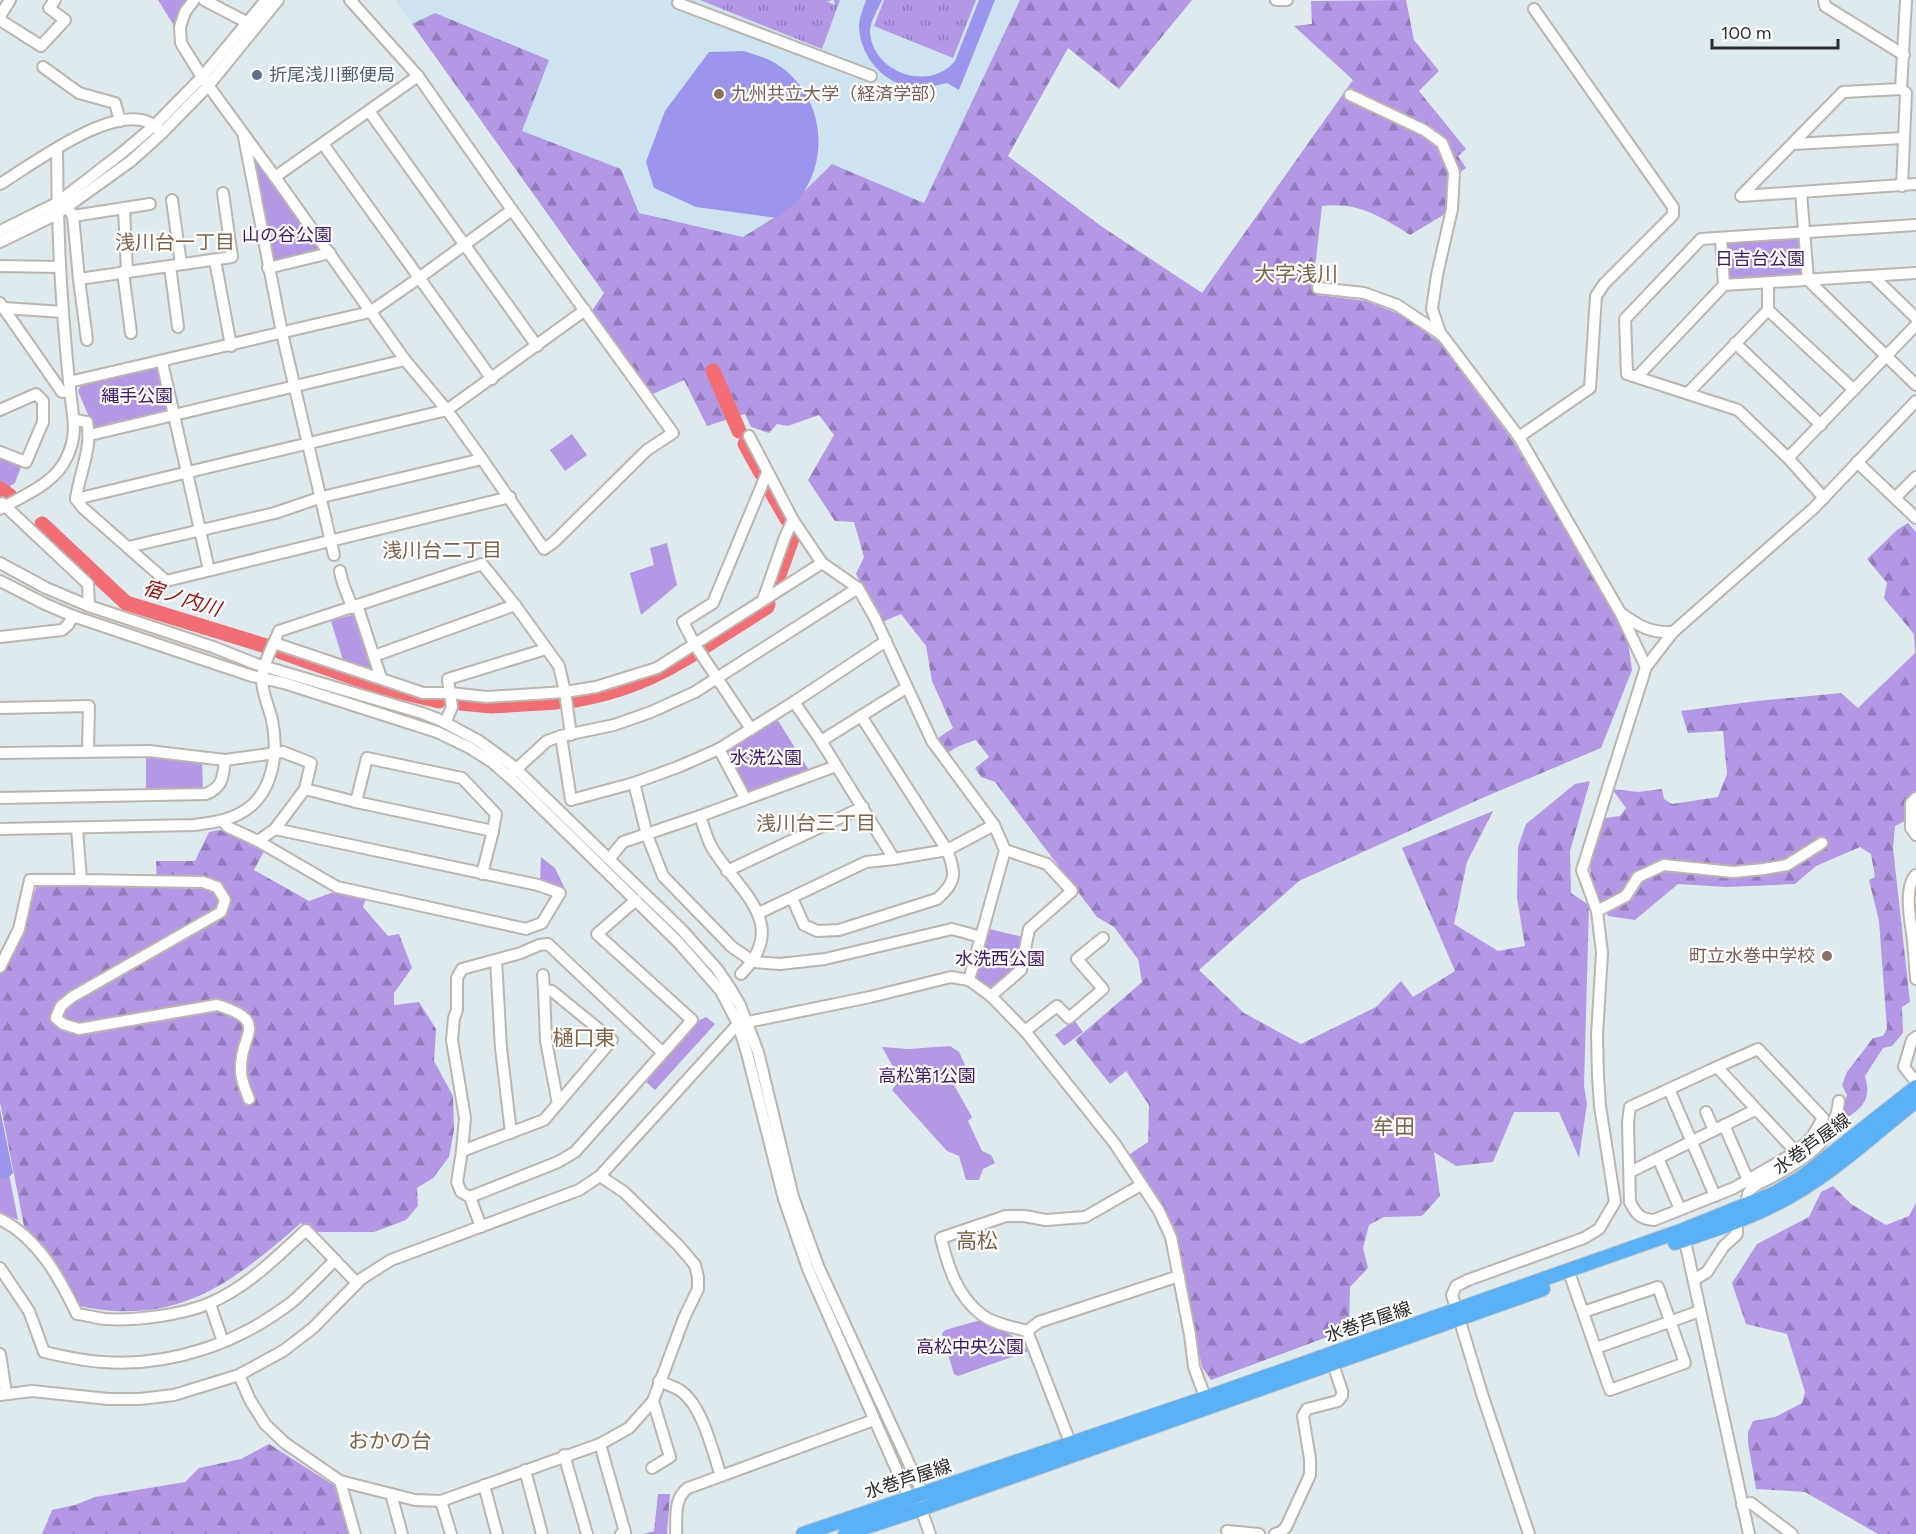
<svg xmlns="http://www.w3.org/2000/svg" width="1916" height="1534" viewBox="0 0 1916 1534" font-family="Figtree,'Noto Sans JP',sans-serif">
<style>
.education{fill:#cde4f0}
.grass{fill:url(#grass-tufts)}
.forest{fill:url(#forest-firs)}
.park{fill:#b398e6}
.pitch{fill:#9d94ee}
.lines{fill:none;stroke-linecap:round;stroke-linejoin:round}
.river{stroke:#f36d75;stroke-width:15}
.minor-casing{stroke:#bcb5ae;stroke-width:14}
.major-casing{stroke:#c8c8c8;stroke-width:16}
.minor{stroke:#fff;stroke-width:10}
.major{stroke:#5bb1f6;stroke-width:14}
.service-dot{fill:#5c6f8a;stroke:#fff;stroke-width:2}
.education-dot{fill:#8d6e63;stroke:#fff;stroke-width:2}
.labels{text-anchor:middle;stroke-width:4.5;stroke-linejoin:round;paint-order:stroke}
.service-label{font-size:18px;fill:#4e5e75;stroke:#fff;text-anchor:start}
.education-label{font-size:18px;fill:#785e54;stroke:#fff;text-anchor:start}
.park-label{font-size:18px;fill:#40186d;stroke:#fff}
.street-label{font-size:18px;fill:#2c2c2c;stroke:#fff}
.neighbourhood-label{font-size:20px;fill:#7f644a;stroke:#fff}
.water-label{font-size:20px;font-style:italic;fill:#a30c08;stroke:#fff}
.quarter-label{font-size:21px;fill:#7f644a;stroke:#fff}
</style>
<defs>
<pattern id="grass-tufts" width="24" height="20" patternUnits="userSpaceOnUse" patternTransform="scale(1.5)"><rect width="24" height="20" fill="#b398e6"/><path d="M3 7l-1-3M5 7V3M7 7l1-3M15 17l-1-3M17 17v-4M19 17l1-3" fill="none" stroke="#927cbb"/></pattern>
<pattern id="forest-firs" width="22" height="20" patternUnits="userSpaceOnUse" patternTransform="scale(1.5)"><rect width="22" height="20" fill="#b398e6"/><path d="M5 1l3.5 6h-7zM16 11l3.5 6h-7z" fill="#927cbb"/></pattern>
</defs>
<rect width="100%" height="100%" fill="#deeaee"/>
<path class="education" d="M395,0H1020L924,203L832,164L783,212L742,246L605,294Z"/>
<g class="grass">
<path d="M700,0H832L827,2L835,5L834,0H840L822,49Z"/>
<path d="M884,0H976L953,58L874,26Z"/>
</g>
<g class="forest">
<path d="M1020,0H1192L1119,89L1068,48L1008,156L1101,226L1202,293L1353,80L1294,26L1312,24L1311,1L1406,0L1414,40L1439,71L1419,91L1466,149L1458,156L1466,168L1447,181L1445,214L1410,235C1380,216 1358,202 1322,206L1313,286L1319,295L1366,301L1402,315L1440,343L1513,441L1606,599L1628,643L1632,670L1601,748L1480,799L1299,881L1199,970L1244,1013L1301,1044L1376,1007L1401,981L1413,997L1455,971L1402,848L1493,811L1467,862L1454,924L1498,951L1525,946L1517,898L1518,847L1526,824L1575,784L1590,781L1570,851L1571,893L1589,905L1584,1086L1587,1104L1579,1158L1559,1112H1514L1493,1162L1456,1166L1434,1152L1440,1196L1422,1216L1384,1217L1369,1225L1363,1248L1368,1268L1350,1287L1349,1329L1211,1380L1202,1367L1181,1267L1127,1156L1148,1142L1149,1105L1126,1071L1110,1084L1075,1040L1142,982L1138,959L1114,927L1097,917L995,782L981,777L975,768L989,757L976,740L959,746L947,753L938,738L953,728L932,681L926,646L901,614L882,622L856,574L864,557L854,522L835,521L808,480L834,435L819,415L788,426L777,424L769,433L751,427L745,414L707,426L684,380L653,394L591,312L604,293L412,24L435,13L549,60L522,131L621,169L639,213L743,237L783,212L832,164L924,203Z"/>
<path d="M1908,523L1916,532V793L1908,800L1905,821L1895,826L1893,848L1910,1002L1902,1007L1903,1033L1892,1046L1883,1048L1865,1076C1873,1105 1858,1109 1837,1125L1847,1095L1842,1085L1847,1072L1873,1038L1883,1036L1887,1029L1879,921L1869,880L1875,877L1871,854L1860,847L1816,866L1795,884L1727,887L1678,884L1635,920L1608,916C1582,871 1588,864 1605,818L1620,816L1626,808L1612,789L1638,792L1662,789L1664,799L1672,804L1718,797L1727,774L1723,731L1688,733L1681,711L1757,701L1841,693L1858,708L1915,653L1914,634L1884,598L1887,583L1867,559L1897,530Z"/>
<path d="M220,830L264,851L254,870L309,901L337,891L366,898L363,907L388,936L399,934L412,968L394,993V1005L419,1002L436,1029L434,1061L453,1096L454,1130L449,1157L433,1178L417,1188L418,1206L406,1220L374,1232H310L301,1223C230,1285 175,1328 75,1305L59,1271L24,1226L0,1102V974L7,963L38,883H157L156,861H195L209,832Z"/>
<path d="M1833,1186L1851,1204L1886,1225L1909,1216L1916,1203V1534H1878L1805,1492L1756,1489L1748,1443V1432L1753,1421L1775,1417L1802,1403L1805,1392L1787,1334L1746,1324L1732,1283L1757,1244L1809,1217L1821,1192Z"/>
<path d="M269,1444L335,1486L349,1534H42L52,1510L75,1505L95,1497L185,1482L199,1468L241,1459Z"/>
<path d="M658,1494H670L667,1534H643L654,1531Z"/>
</g>
<g class="park">
<path d="M158,0H188L177,17L176,29Z"/>
<path d="M252,155H254L322,250L272,262Z"/>
<path d="M1799,237L1801,275L1730,278L1727,243Z"/>
<path d="M157,366L159,367L169,412L95,431L78,391L81,385Z"/>
<path d="M572,434L587,455L565,471L550,450Z"/>
<path d="M0,457L22,464L15,483L7,488L0,483Z"/>
<path d="M667,543L677,585L641,615L630,573L654,565L650,548Z"/>
<path d="M352,615L356,616L373,671L343,660L331,621Z"/>
<path d="M777,719L810,772L745,795L723,749Z"/>
<path d="M146,755L202,761L203,792L146,793Z"/>
<path d="M541,857L555,868L566,891L540,882Z"/>
<path d="M989,929L1024,937L1018,969L992,990L974,979Z"/>
<path d="M706,1017L715,1024L655,1090L643,1079L694,1023Z"/>
<path d="M1074,1020L1083,1032L1064,1046L1055,1035Z"/>
<path d="M950,1046L959,1052L971,1078L954,1085L972,1117L968,1121L982,1151L991,1155L995,1163L983,1169L979,1180H966L959,1156L947,1151L892,1090L900,1079L882,1047L909,1049Z"/>
<path d="M0,1129L18,1220L0,1214Z"/>
<path d="M981,1320L1010,1334L1029,1351L958,1376L954,1374L942,1334L945,1330Z"/>
</g>
<g class="pitch">
<path d="M866,0H882C878,9 870,22 870,31C871,72 929,93 955,61L979,0H995L959,90L947,83C937,85 925,89 915,88C885,85 860,57 859,27C859,18 863,9 866,0Z"/>
<path d="M744,51C754,55 766,57 775,63C821,91 832,153 801,196C795,205 784,212 777,218L696,207L654,188L646,162L665,111L709,52Z"/>
<path d="M0,1109L13,1173L9,1177L0,1179Z"/>
</g>
<g class="lines">
<g class="river">
<path d="M713,371L739,431"/>
<path d="M745,444L761,473"/>
<path d="M768,486L787,519"/>
<path d="M0,489L10,496"/>
<path d="M42,524L126,603L266,646"/>
<path d="M775,586L794,533"/>
<path d="M704,647L767,607L768,604"/>
<path d="M281,652L380,687L439,701"/>
<path d="M575,700C621,692 654,678 693,654"/>
<path d="M460,703L492,706L557,702"/>
</g>
<g class="minor-casing">
<g id="minor">
<path d="M194,0L185,12L180,27L181,43L202,77L275,177L405,360L447,410L482,459L544,549L554,542L647,450L673,433L512,210L418,76L350,0"/>
<path d="M204,0L252,25"/>
<path d="M1276,0H1287"/>
<path d="M1824,0L1825,6L1904,55"/>
<path d="M678,3L871,76"/>
<path d="M0,16L10,0"/>
<path d="M0,20L41,46L65,20L49,8L55,0"/>
<path d="M43,67L79,93L115,103L120,121"/>
<path d="M1901,89L1843,92L1741,196L1916,184"/>
<path d="M1350,95L1424,130L1442,143L1454,172L1452,209L1437,275L1432,309L1441,335"/>
<path d="M369,111L537,346"/>
<path d="M244,137L282,333L334,555"/>
<path d="M323,144L492,379"/>
<path d="M1793,144L1903,138"/>
<path d="M275,177L418,76"/>
<path d="M0,184C32,165 126,92 159,130"/>
<path d="M1902,186L1906,93L1901,89L1906,0"/>
<path d="M1801,192L1808,280L1916,385"/>
<path d="M172,200L181,264"/>
<path d="M67,207L73,216L79,279L232,257L223,193"/>
<path d="M124,209L127,271"/>
<path d="M73,216L150,204"/>
<path d="M0,231L57,203L123,152L155,125L202,77L266,0"/>
<path d="M1721,238L1724,285"/>
<path d="M0,242L57,214L131,161L162,133L208,86L278,0"/>
<path d="M215,260L231,346"/>
<path d="M0,266L60,267"/>
<path d="M170,266L178,327"/>
<path d="M268,268L330,253"/>
<path d="M123,272L131,333"/>
<path d="M1874,277L1916,318"/>
<path d="M79,279L87,340"/>
<path d="M1768,283V310L1854,390"/>
<path d="M1318,288L1364,293L1397,305L1442,335L1519,437L1621,614L1646,667"/>
<path d="M0,303L62,392L70,391"/>
<path d="M4,308L63,312"/>
<path d="M1735,343L1821,425"/>
<path d="M162,362L209,570"/>
<path d="M1637,377L1724,285L1916,273"/>
<path d="M69,382L370,312L419,278L512,210"/>
<path d="M1688,393L1768,310"/>
<path d="M0,410L36,394L43,401V422L26,462L0,452"/>
<path d="M75,420L87,422C93,447 79,474 76,499L83,508L166,581L510,497"/>
<path d="M90,435L405,360"/>
<path d="M749,436L793,520L822,563L858,588L875,618L932,741L994,825L1005,850L969,980"/>
<path d="M1519,437L1590,388L1596,296L1604,284L1673,215V207L1534,9"/>
<path d="M1788,458L1916,325"/>
<path d="M1857,462L1916,518"/>
<path d="M1824,498L1788,458L1738,410L1627,374L1625,319L1701,239L1916,225"/>
<path d="M1895,498L1916,477"/>
<path d="M76,499L447,410L585,310"/>
<path d="M2,503L88,584L89,606"/>
<path d="M0,509C24,495 55,484 67,457C79,432 72,415 70,390C67,364 65,338 63,313C59,258 57,204 57,149"/>
<path d="M128,547L275,513L322,497L482,459"/>
<path d="M0,563L46,588L89,606L213,647L256,664L422,713L440,720L479,741L513,766L682,930L717,969L730,988L740,1005L758,1052L793,1197L818,1266L923,1494L921,1509L930,1534"/>
<path d="M340,571C342,585 348,594 352,608"/>
<path d="M0,581L45,604L73,616L252,676L284,683L437,732L470,748L492,762L516,783L678,942L721,991L738,1024L747,1053L784,1199L808,1269L902,1482L910,1498L915,1503"/>
<path d="M763,600L785,537L793,520"/>
<path d="M357,605L381,678"/>
<path d="M1622,614C1641,627 1650,633 1673,632"/>
<path d="M0,637L62,630L68,625L73,616"/>
<path d="M274,643L423,693H450L487,697L565,692L596,687L657,668L822,563"/>
<path d="M374,656L515,605"/>
<path d="M794,702L821,741L894,859"/>
<path d="M0,708L89,706L88,750"/>
<path d="M445,723L452,707L448,679L546,649"/>
<path d="M751,729L695,645L683,622L713,603L767,473"/>
<path d="M561,736L571,800L634,783L678,767L719,749L794,702L886,641"/>
<path d="M821,741L906,688"/>
<path d="M719,749L745,798"/>
<path d="M0,753L149,751L225,760L283,752L311,763L305,789L275,829L258,841"/>
<path d="M511,774L547,741L561,736L614,725L651,712L695,692L858,588"/>
<path d="M634,783L647,835L663,876L732,947L754,962L780,964L825,959L952,929L981,937"/>
<path d="M305,789L356,802L493,831L482,874"/>
<path d="M0,798L206,794C223,787 223,777 225,760"/>
<path d="M1916,798L1911,803V828L1916,835"/>
<path d="M356,802L367,758L462,778L496,814L493,831"/>
<path d="M700,816C704,827 707,841 714,851C741,893 790,925 741,974"/>
<path d="M223,821L228,827L258,841L337,887L526,929L542,923L560,893L538,885L275,829"/>
<path d="M77,828L81,880L203,882L217,887L225,900L221,912L72,997L61,1006L56,1018L63,1024L79,1029L217,1005C273,1022 238,1035 241,1071C241,1080 246,1091 249,1099"/>
<path d="M0,829L194,825C210,823 225,821 239,814C273,797 279,754 272,720C269,707 262,693 262,679C263,663 273,646 279,631L482,564L515,605L559,666L565,692L571,735"/>
<path d="M610,858L623,842L700,816L836,766"/>
<path d="M727,871L863,807"/>
<path d="M1916,875C1903,887 1911,924 1913,940L1916,944"/>
<path d="M792,898L804,925L817,931L839,930L937,899C957,882 956,873 947,850L861,716"/>
<path d="M636,900L597,934L692,1020L575,1152L558,1162L470,1197L461,1192L457,1182L462,1151L465,1118L452,1040L454,1018L457,1010V978L462,969L521,953L539,945L548,944L662,1052"/>
<path d="M1597,911L1626,896L1638,877L1664,865L1733,872L1764,869L1787,865L1822,843"/>
<path d="M759,913L866,862L894,859L947,850L994,825"/>
<path d="M1913,940L1916,979"/>
<path d="M496,960L501,1048L511,1133"/>
<path d="M0,967L19,929L30,880H81"/>
<path d="M543,975L544,990"/>
<path d="M991,996L1021,970L1029,929L1072,891L1047,864L1005,850"/>
<path d="M1025,1031L1057,1006L1069,1018L1103,989L1077,959L1103,938"/>
<path d="M1916,1037L1912,1040L1904,1067L1916,1082"/>
<path d="M1717,1067L1796,1152L1734,1188L1654,1220C1640,1219 1636,1214 1630,1202L1628,1122L1630,1107Z"/>
<path d="M1717,1067L1758,1049L1823,1118L1812,1137L1796,1152L1800,1155"/>
<path d="M1669,1089L1715,1196"/>
<path d="M1706,1112L1714,1130"/>
<path d="M1724,1125L1748,1180"/>
<path d="M462,1151L544,1120L612,1040L552,991L544,990L546,1041L558,1104"/>
<path d="M1658,1158L1680,1209"/>
<path d="M1630,1172L1755,1110"/>
<path d="M470,1197L481,1227"/>
<path d="M0,1219C38,1238 59,1277 77,1314C86,1315 96,1318 105,1319C134,1321 183,1315 210,1303C247,1287 277,1257 306,1230L357,1283"/>
<path d="M1683,1232L1749,1534"/>
<path d="M0,1268L29,1311L44,1352C63,1356 83,1361 103,1362C171,1367 239,1343 292,1302C307,1289 321,1274 335,1260"/>
<path d="M1571,1278L1610,1390L1685,1363L1658,1287L1583,1312"/>
<path d="M1694,1280L1707,1272L1724,1246L1737,1234C1736,1222 1739,1218 1745,1208C1748,1202 1746,1195 1750,1190C1756,1183 1767,1180 1774,1176C1807,1157 1834,1142 1839,1101"/>
<path d="M210,1304L223,1342"/>
<path d="M1027,1331C1013,1327 994,1324 982,1315C957,1296 948,1267 941,1238L1006,1216H1024L1046,1220L1085,1217L1141,1185"/>
<path d="M1596,1348L1700,1311"/>
<path d="M0,1354L6,1393"/>
<path d="M239,1375L250,1400L265,1424L285,1443L340,1481L415,1500L441,1501L600,1444L629,1428L653,1401L684,1318L698,1289V1277L695,1265L679,1246L624,1192L600,1176"/>
<path d="M659,1381C666,1384 675,1387 681,1391C703,1407 712,1450 721,1476"/>
<path d="M0,1395L32,1391L108,1399H140L174,1395L239,1375L283,1351L313,1328L361,1279L391,1260L579,1190L600,1176L738,1024L870,997L951,977L969,980L991,996L1025,1031L1115,1144L1159,1211L1171,1237L1190,1335L1194,1367L1208,1405"/>
<path d="M600,1444L625,1532L621,1534"/>
<path d="M1073,1450L1027,1331L1039,1322L1179,1276"/>
<path d="M564,1455L587,1534"/>
<path d="M652,1468L670,1457L653,1401"/>
<path d="M525,1470L542,1534"/>
<path d="M340,1481L355,1534"/>
<path d="M484,1485L497,1534"/>
<path d="M391,1494L402,1534"/>
<path d="M441,1501L451,1534"/>
<path d="M1742,1505L1751,1503L1792,1534"/>
<path d="M1227,1531L1259,1534"/>
<path d="M676,1534C677,1517 673,1499 688,1488L874,1420"/>
<path d="M1275,1534L1281,1532L1286,1527L1310,1475V1459L1303,1416L1307,1409L1338,1401L1342,1396V1391L1333,1364"/>
<path d="M1529,1534L1482,1394L1452,1295L1456,1286L1468,1280L1584,1238L1599,1229L1615,1202L1600,1106L1598,1076L1597,1035L1602,953L1597,911L1582,870L1646,667L1673,632L1814,508L1916,401"/>
</g>
</g>
<g class="major-casing">
<g id="major">
<path d="M1675,1243C1710,1231 1745,1220 1778,1203C1829,1177 1872,1136 1916,1101"/>
<path d="M803,1534L1205,1398L1683,1230L1775,1193L1802,1177L1916,1087"/>
<path d="M845,1534L921,1509L1543,1289"/>
</g>
</g>
<use href="#minor" class="minor"/>
<use href="#major" class="major"/>
</g>
<circle class="service-dot" cx="257" cy="75" r="6"/>
<g class="education-dot">
<circle cx="719" cy="94" r="6"/>
<circle cx="1827" cy="956" r="6"/>
</g>
<g class="labels">
<g class="service-label">
<text x="269" y="81">折尾浅川郵便局</text>
</g>
<g class="education-label">
<text x="731" y="100">九州共立大学（経済学部）</text>
<text x="1815" y="962" text-anchor="end">町立水巻中学校</text>
</g>
<g class="park-label">
<text x="287" y="241">山の谷公園</text>
<text x="1760" y="265">日吉台公園</text>
<text x="137" y="402">縄手公園</text>
<text x="766" y="764">水洗公園</text>
<text x="1000" y="965">水洗西公園</text>
<text x="927" y="1082">高松第1公園</text>
<text x="970" y="1353">高松中央公園</text>
</g>
<g class="street-label">
<text transform="translate(1812 1144) rotate(-36)" y="6">水巻芦屋線</text>
<text transform="translate(1368 1322) rotate(-19)" y="6">水巻芦屋線</text>
<text transform="translate(908 1479) rotate(-18)" y="6">水巻芦屋線</text>
</g>
<g class="neighbourhood-label">
<text x="175" y="249">浅川台一丁目</text>
<text x="442" y="557">浅川台二丁目</text>
<text x="816" y="830">浅川台三丁目</text>
</g>
<g class="water-label">
<text transform="translate(182 598) rotate(17)" y="7">宿ノ内川</text>
</g>
<g class="quarter-label">
<text x="1296" y="281">大字浅川</text>
<text x="584" y="1045">樋口東</text>
<text x="1394" y="1134">牟田</text>
<text x="977" y="1248">高松</text>
<text x="390" y="1448">おかの台</text>
</g>
</g>
<path d="M1712 39v9h126v-9" fill="none" stroke="#2c2c2c" stroke-width="3"/>
<text x="1721" y="39" font-size="18" fill="#2c2c2c" stroke="#ffffff" stroke-width="4.5" paint-order="stroke">100 m</text>
</svg>
